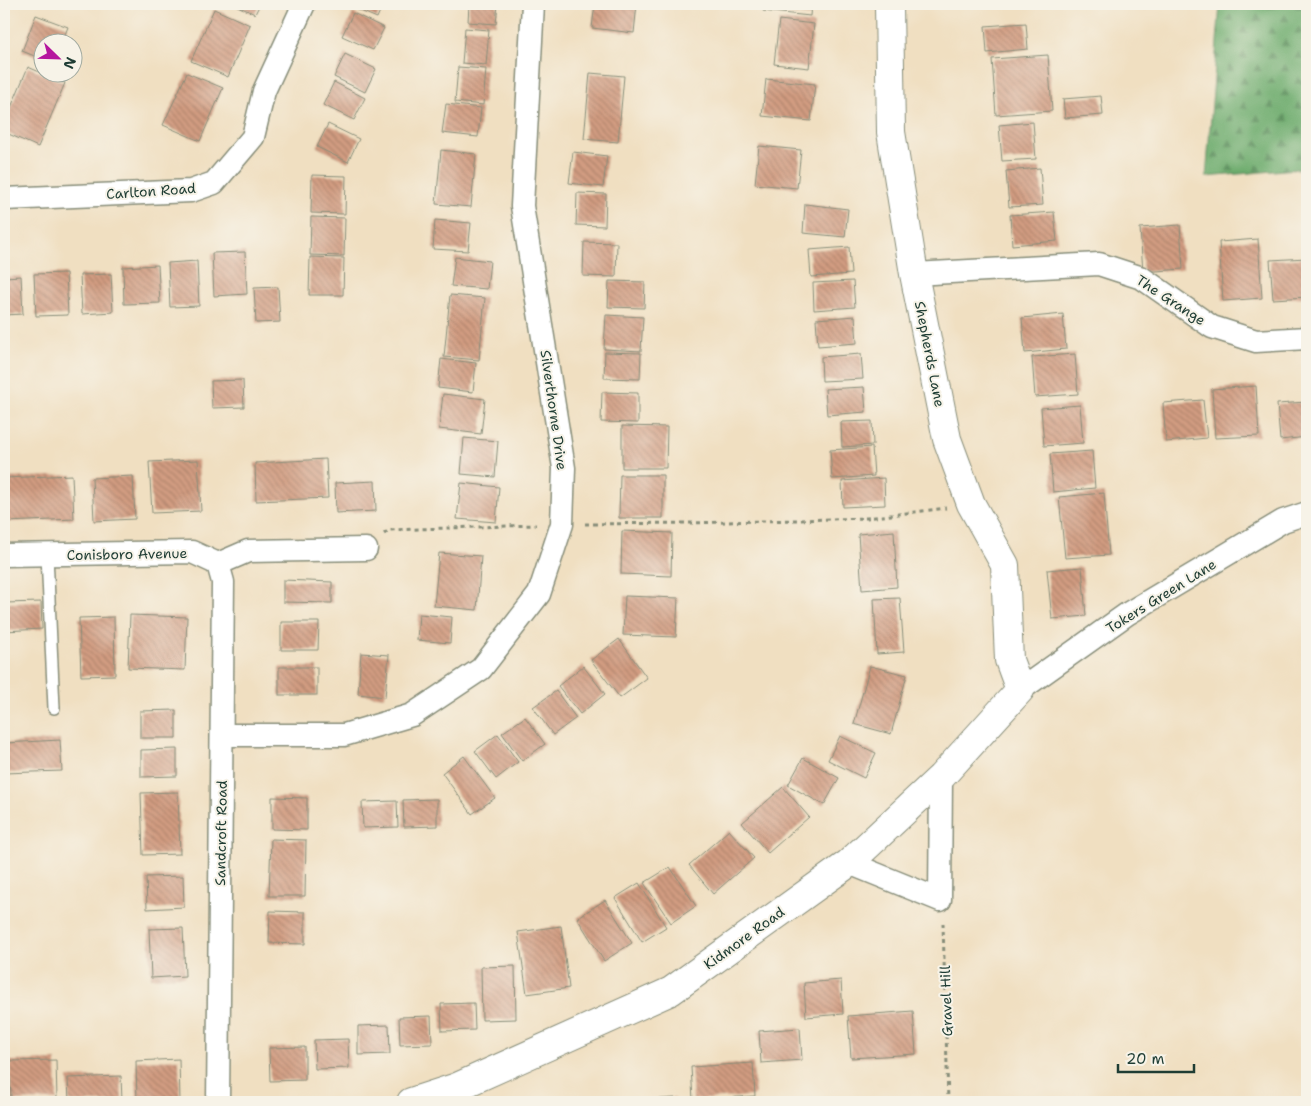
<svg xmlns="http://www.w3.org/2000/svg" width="1311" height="1106" viewBox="0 0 1311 1106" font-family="'Shantell Sans',sans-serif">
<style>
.forest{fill:url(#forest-firs);stroke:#467450}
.building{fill:url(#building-back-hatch)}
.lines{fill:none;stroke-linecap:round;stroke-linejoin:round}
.service-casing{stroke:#888e7a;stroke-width:14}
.minor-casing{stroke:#888e7a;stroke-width:25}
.tertiary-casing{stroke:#888e7a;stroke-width:30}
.path{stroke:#888e7a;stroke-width:3;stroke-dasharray:4 4;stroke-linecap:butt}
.service{stroke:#fff;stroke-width:11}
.minor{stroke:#fff;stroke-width:22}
.tertiary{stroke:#fff;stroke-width:28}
.labels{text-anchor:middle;stroke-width:4;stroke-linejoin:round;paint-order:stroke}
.street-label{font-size:14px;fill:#1f3d34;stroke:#f7f3e8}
</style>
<defs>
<pattern id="forest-firs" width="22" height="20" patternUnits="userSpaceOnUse" patternTransform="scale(1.25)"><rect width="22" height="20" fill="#6dac6d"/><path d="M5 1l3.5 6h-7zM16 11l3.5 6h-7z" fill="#598d5a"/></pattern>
<pattern id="building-back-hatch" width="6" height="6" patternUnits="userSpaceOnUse" patternTransform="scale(1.25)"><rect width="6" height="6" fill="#d29c81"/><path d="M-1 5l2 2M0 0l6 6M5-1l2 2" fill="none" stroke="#aa806a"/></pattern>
</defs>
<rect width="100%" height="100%" fill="#f7f3e8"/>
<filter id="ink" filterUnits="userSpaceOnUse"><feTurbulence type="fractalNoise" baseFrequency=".02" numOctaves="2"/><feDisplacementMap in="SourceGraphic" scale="10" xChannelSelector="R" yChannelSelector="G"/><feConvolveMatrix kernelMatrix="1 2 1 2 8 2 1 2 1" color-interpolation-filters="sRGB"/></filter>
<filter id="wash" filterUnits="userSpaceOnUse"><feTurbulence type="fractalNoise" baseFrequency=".0096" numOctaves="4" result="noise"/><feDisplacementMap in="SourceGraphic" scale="20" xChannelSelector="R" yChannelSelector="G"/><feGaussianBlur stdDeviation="1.12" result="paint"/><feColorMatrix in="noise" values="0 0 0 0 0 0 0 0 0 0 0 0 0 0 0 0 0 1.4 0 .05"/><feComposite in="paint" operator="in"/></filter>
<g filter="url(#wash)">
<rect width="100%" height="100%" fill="#f0dfc1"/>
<path class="forest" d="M1220,4H1307V168L1206,177Z"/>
<g id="blocks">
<g class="building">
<path d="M233,4H260L255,14Z"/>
<path d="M352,4H383L377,18L351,7Z"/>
<path d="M469,4H498L496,24L468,22Z"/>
<path d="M595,4H637L634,33L592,28Z"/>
<path d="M763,4H811L810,16L763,11Z"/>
<path d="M214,9L250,25L228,77L191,61Z"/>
<path d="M353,13L384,28L373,50L342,36Z"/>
<path d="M36,15L68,27L62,42H42V59L22,51Z"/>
<path d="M779,20L814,24L809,68L774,64Z"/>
<path d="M1026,23L1028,49L987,53L985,26Z"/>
<path d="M465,28L489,30L486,65L462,63Z"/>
<path d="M345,54L376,69L365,92L334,77Z"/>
<path d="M1048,55L1052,111L996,115L992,59Z"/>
<path d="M28,67L65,83L38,147L4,132V124Z"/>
<path d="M458,67L486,69L483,105L455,102Z"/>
<path d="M187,73L223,88L200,141L163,125Z"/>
<path d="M590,73L624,76L618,142L584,139Z"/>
<path d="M766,79L815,84L811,121L762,116Z"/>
<path d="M334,82L365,98L354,120L323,105Z"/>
<path d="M1101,96L1103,115L1065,118L1063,99Z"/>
<path d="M446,104L481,108L478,137L442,133Z"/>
<path d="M1033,122L1036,159L1002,161L999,125Z"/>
<path d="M328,124L359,139L348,162L317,147Z"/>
<path d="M759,146L801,150L797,188L755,184Z"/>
<path d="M441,150L476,154L471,207L436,204Z"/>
<path d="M573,152L607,156L603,187L569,183Z"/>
<path d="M1040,168L1043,205L1009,207L1006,171Z"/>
<path d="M312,175L346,176L345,214L311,213Z"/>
<path d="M577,193L606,194L605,226L576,225Z"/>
<path d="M805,204L848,209L845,237L803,233Z"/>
<path d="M1054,212L1057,241L1012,245L1010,215Z"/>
<path d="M311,217L345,218L344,256L310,255Z"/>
<path d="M435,220L471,223L468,251L433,249Z"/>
<path d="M1180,225L1183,269L1143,272L1140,228Z"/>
<path d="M1258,239L1262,298L1223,301L1219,242Z"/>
<path d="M584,242L617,243L616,277L583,276Z"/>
<path d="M849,247L851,274L811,277L809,250Z"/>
<path d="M245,252L247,294L214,296L212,253Z"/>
<path d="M310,257L344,258L343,295H309Z"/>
<path d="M455,257L490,261L487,289L451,286Z"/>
<path d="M1307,258V297L1273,299L1270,260Z"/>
<path d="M197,261L199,306L170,307L168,263Z"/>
<path d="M158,265L160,303L124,304L123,267Z"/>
<path d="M66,273L68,315L36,316L34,274Z"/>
<path d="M111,274L113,312L82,314L80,275Z"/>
<path d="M21,276L23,314L4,315V277Z"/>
<path d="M609,281L645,282L644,308L608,307Z"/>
<path d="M853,281L855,307L814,310L813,283Z"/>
<path d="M278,287L280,322L256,323L254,288Z"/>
<path d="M450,295L485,298L479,360L444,357Z"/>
<path d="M1063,314L1066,349L1025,353L1022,318Z"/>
<path d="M606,315L643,317L641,351L604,349Z"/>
<path d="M855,316L857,343L818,346L816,319Z"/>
<path d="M605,352L641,353L640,379L604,378Z"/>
<path d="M861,354L863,379L822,381L821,357Z"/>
<path d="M1075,354L1078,394L1035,397L1032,357Z"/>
<path d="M441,359L476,363L473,392L438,388Z"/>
<path d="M243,380L244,407L212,408L211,381Z"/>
<path d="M1256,386L1259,436L1215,438L1212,389Z"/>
<path d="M864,387L866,412L827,415L825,389Z"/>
<path d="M602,392L638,393V423L601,422Z"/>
<path d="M443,394L485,399L481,434L439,429Z"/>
<path d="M1203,400L1207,438L1166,442L1163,403Z"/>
<path d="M1307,402V437L1280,440L1277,404Z"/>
<path d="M1080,405L1083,443L1044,446L1041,408Z"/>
<path d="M872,421L873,445L842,447L841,422Z"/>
<path d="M622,426L667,427L666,468H622Z"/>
<path d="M464,438L498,441L495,477L461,474Z"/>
<path d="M872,447L874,476L832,479L830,450Z"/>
<path d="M1092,451L1095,488L1053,492L1050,454Z"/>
<path d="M326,459L328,498L256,501L255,463Z"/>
<path d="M198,460L201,511L152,513L149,462Z"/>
<path d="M72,475L74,519L7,522L5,478Z"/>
<path d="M620,475H663V518H619Z"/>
<path d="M133,476L135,519L94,521L92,478Z"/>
<path d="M884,478L885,505L843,507L842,481Z"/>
<path d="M375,481L376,511L336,513L335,483Z"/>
<path d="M461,483L499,487L496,522L457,519Z"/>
<path d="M1104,493L1109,555L1065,558L1059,497Z"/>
<path d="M622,531L672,533L671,576L621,574Z"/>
<path d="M894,531L897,587L862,590L858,534Z"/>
<path d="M439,553L481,556L477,610L434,606Z"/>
<path d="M1082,567L1086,616L1052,619L1047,570Z"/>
<path d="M283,580L332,582V603L283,602Z"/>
<path d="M625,596L678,598L676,637L623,635Z"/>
<path d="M900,598L904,652L877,654L874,599Z"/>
<path d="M41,602L42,629L4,631V603Z"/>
<path d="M419,614L452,617L450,643L417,640Z"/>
<path d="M130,615L187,617L185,670L128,668Z"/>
<path d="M114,617L115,675L81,676L79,618Z"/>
<path d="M281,622H319L318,650H281Z"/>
<path d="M619,639L647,678L620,698L591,660Z"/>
<path d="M361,653L389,655L385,697L358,694Z"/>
<path d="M583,666L605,694L580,714L558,686Z"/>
<path d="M870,666L907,675L891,734L854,724Z"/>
<rect x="279" y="667" width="38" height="28"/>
<path d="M556,691L576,718L553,735L533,707Z"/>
<path d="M176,710V738H140V711Z"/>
<path d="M525,717L545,744L522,761L502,733Z"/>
<path d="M498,734L518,762L496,779L475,751Z"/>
<path d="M840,736L876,753L864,778L828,760Z"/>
<path d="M60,740L62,771L4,773V743Z"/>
<path d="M177,749V776L141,777V750Z"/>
<path d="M464,756L495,798L472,814L442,773Z"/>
<path d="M803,758L839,778L824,805L788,785Z"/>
<path d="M783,787L809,817L768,853L742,823Z"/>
<path d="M178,792L180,854L143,855L141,793Z"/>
<path d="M272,797L307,798V830L272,829Z"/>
<path d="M437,799V826L404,827L403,800Z"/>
<path d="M397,801L398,827L363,828L362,802Z"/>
<path d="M729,830L754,858L713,894L689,865Z"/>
<path d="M271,839L306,840L305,896H269Z"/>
<path d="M670,867L696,906L671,923L644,883Z"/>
<path d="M183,876L184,907L147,909L146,877Z"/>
<path d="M639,883L666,927L642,942L615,898Z"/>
<path d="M605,900L632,943L604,961L577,918Z"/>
<path d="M270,911L305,912V944L269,943Z"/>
<path d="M561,926L569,988L527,994L518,932Z"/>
<path d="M183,928L185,976L151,978L149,929Z"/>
<path d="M515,966L516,1019L482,1020L481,967Z"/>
<path d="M841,980L843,1014L806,1017L804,983Z"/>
<path d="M474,1003L475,1030L442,1031L441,1004Z"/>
<path d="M913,1011L916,1054L851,1058L848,1016Z"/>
<path d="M431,1016L432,1044L400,1045L399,1017Z"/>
<path d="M389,1025L390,1054L358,1055V1026Z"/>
<path d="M800,1028L802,1060L761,1063L759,1031Z"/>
<path d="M348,1039L349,1068L315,1069L314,1040Z"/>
<path d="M305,1047V1080L270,1081L269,1048Z"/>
<path d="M179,1059L180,1102H137L136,1061Z"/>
<path d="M56,1060L57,1100L11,1101L10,1061Z"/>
<path d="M753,1063L755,1096L693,1100L691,1067Z"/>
<path d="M121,1076L122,1102H69L68,1078Z"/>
<path d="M675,1098V1102H633V1101Z"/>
</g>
</g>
</g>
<g filter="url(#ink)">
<use href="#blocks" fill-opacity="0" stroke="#888e7a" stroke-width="1"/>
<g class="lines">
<g class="service-casing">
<path id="service" d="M47,555L54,708"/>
</g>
<g class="minor-casing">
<g id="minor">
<path d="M4,199L191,191L214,183L253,137L264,91L304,4"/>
<path d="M914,274L1099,264L1142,278L1212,327L1256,341L1307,338"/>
<path d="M4,555L192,552L218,564L248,551L366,549"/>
<path d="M218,564L223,582L218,1102"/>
<path d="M1020,690L1127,614L1283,521L1307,513"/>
<path d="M222,735H344L412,715L481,669L539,594L562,524L564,468L522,206L533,4"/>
<path d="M849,863L940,900L941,777"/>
</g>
</g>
<g class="tertiary-casing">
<path id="tertiary" d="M411,1102L457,1087L671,991L849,863L941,777L1020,690L1009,660L1005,565L971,504L947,439L914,274L891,132L889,4"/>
</g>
<g class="path">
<path d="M585,524L691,523L867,518L946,508"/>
<path d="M384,534L389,530L536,525"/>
<path d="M943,923L948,1102"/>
</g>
<use href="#service" class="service"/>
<use href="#minor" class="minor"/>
<use href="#tertiary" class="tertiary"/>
</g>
</g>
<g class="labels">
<g class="street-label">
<text transform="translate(151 191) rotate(-4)" y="5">Carlton Road</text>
<text transform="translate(1171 300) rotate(33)" y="5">The Grange</text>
<text transform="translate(930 354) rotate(79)" y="5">Shepherds Lane</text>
<text transform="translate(554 410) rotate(82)" y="5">Silverthorne Drive</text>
<text transform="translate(127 554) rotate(-1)" y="5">Conisboro Avenue</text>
<text transform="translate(1161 596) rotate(-32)" y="5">Tokers Green Lane</text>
<text transform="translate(221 833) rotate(-89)" y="5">Sandcroft Road</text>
<text transform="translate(744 938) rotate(-36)" y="5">Kidmore Road</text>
<text transform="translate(946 1001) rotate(-92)" y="5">Gravel Hill</text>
</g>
</g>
<rect width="1311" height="1106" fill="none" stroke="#f7f3e8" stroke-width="20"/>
<g transform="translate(58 58) rotate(113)"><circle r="24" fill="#f7f3e8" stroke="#a1aaa0"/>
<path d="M0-4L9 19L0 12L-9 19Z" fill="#b5179e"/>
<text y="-8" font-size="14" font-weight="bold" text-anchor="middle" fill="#1f3d34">N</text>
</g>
<path d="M1118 1064v8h76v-8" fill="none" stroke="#1f3d34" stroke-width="2.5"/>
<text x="1126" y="1064" font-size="15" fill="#1f3d34" stroke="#f7f3e8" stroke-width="4" paint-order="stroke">20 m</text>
</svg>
